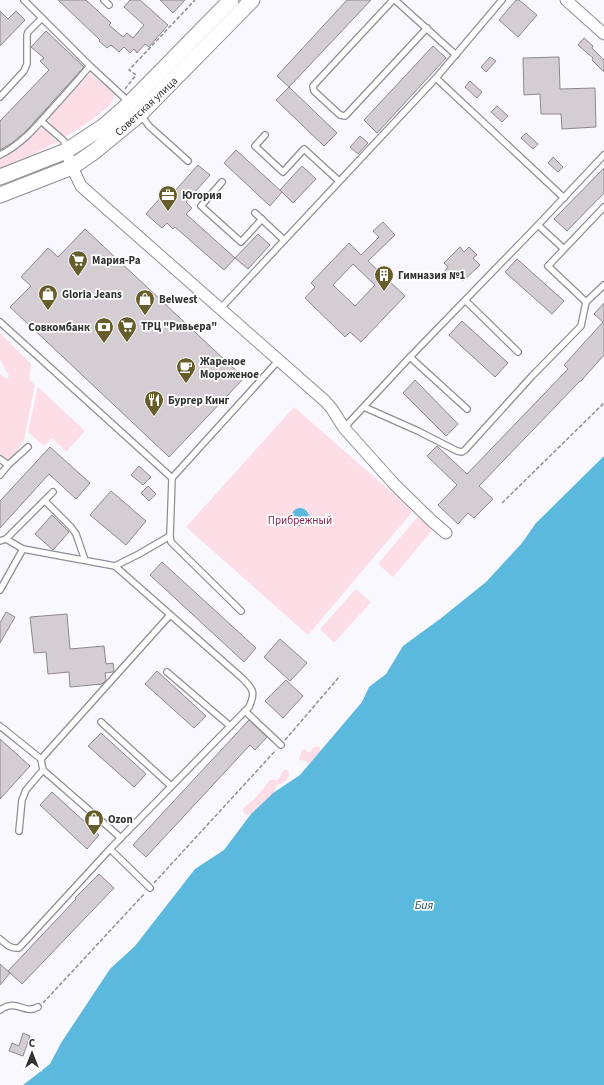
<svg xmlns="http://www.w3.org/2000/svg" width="604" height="1085" viewBox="0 0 604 1085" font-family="'Source Sans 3',sans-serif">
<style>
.green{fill:#fddee7}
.water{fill:#5ab9dc}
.building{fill:#d4ced4;stroke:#8d888d;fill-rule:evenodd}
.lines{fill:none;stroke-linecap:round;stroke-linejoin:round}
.lane-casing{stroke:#8f8e95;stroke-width:8}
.street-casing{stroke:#8f8e95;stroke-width:13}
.secondary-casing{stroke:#8f8e95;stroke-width:17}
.path{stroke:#909094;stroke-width:1.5;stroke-dasharray:4 2;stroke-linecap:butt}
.lane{stroke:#fff;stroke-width:5.5}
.street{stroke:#fff;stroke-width:11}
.secondary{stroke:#fff;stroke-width:15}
.labels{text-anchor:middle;stroke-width:3.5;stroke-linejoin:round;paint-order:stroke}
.street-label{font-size:11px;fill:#323235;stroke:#fff}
.poi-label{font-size:11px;font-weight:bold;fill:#323235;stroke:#fff;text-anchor:start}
.park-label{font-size:11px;fill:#84264e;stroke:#fff}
.water-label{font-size:12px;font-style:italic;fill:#234c5c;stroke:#fff}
</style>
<rect width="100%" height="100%" fill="#f9f8fe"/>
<g class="green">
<path d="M90,73L113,93C114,96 114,97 113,100C110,109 75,131 65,137C59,131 47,125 49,116Z"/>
<path d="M42,129L46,130L57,142L14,164L0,168V156L13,153L17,150L37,130Z"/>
<path d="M0,333L31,364L29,380L35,385L24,440L14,456L9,459L4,458L0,456V374L7,379L9,376L0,360Z"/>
<path d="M38,387L85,431L66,452L52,438L44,446L28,432Z"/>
<path d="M294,407L413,511L308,635L186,527Z"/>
<path d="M419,515L434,528L393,577L378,564Z"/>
<path d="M356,589L371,602L334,643L320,629Z"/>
<path d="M317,746L319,747L321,750L310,763H307L306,761L300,760L299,759L302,750L304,749L308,752H310L313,748Z"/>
<path d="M284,770H287L289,772C289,780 284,783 277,785L273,793L251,814L248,815L244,814L243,810L244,807C254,801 263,789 270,780H278C281,778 279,775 284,770Z"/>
</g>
<g class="water">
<path d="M604,456V1085H23L50,1064L61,1043L110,969L135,946L195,869L224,850L251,814L273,793L300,775L362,702L369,687L386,674L403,646L440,619L486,582L522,543L536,523Z"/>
<circle cx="300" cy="517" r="9"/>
</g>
<g class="building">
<path d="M58,0H86L111,23L109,25L123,37L127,33L133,38L144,25L124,7L130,0H140L168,25L149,47L145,44L137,53L134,49L130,53L124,47L119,52L111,45L107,48L99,41L100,40Z"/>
<path d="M160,0H185L173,13Z"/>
<path d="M347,0H371L289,87L277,76Z"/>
<path d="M516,0H519L537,15L518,37L499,20Z"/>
<path d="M0,11L8,19L16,11L25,20L0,46Z"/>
<path d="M46,31L84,67L27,130L12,143L0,150V121L49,70L40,61L44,58L31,47Z"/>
<path d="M584,38L593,46L592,48L604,60V72L592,60L593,58L578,45Z"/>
<path d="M433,46L446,58L377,133L364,120Z"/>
<path d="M490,57L496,61L486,72L481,67Z"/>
<path d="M559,57L560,89L595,88L596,127L562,129L561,114H541L540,94L524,95L523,58Z"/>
<path d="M470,81L482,92L477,98L465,87Z"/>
<path d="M289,87L337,133L324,146L276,100Z"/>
<path d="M497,106L508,116L502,122L491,112Z"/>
<path d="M526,133L538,144L533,149L521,138Z"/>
<path d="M360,136L368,143L358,154L350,147Z"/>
<path d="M236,150L282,192L270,206L224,163Z"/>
<path d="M553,157L563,167L558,172L548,163Z"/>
<path d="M198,165L210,175L186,202L192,208L186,214L235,258L224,270L175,227L173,229L167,223L162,228L146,214L169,188L174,192Z"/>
<path d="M302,166L316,179L293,203L280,190Z"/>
<path d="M604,168V193L567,231L554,219Z"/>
<path d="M383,222L395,235L368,261L405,296L361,342L350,332L345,337L305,298L315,287L311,283L349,243L361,255L379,237L373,231ZM353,264L375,285L355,306L333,285Z"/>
<path d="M85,229L244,378L169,457L10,307L31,286L21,277L48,248L58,257Z"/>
<path d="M258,234L270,245L248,269L235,258Z"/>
<path d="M460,247L464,252L469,247L477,255L473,258L480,265L463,281L456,275L451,280L444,272L448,267L444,263Z"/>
<path d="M517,259L564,301L552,314L505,272Z"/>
<path d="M604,303V355L581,381H580L479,486L493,499L474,518L468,513L458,524L438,505L457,485L427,456L437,446L467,474L568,369L564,365L603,322L594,314Z"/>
<path d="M462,321L508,363L495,377L449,335Z"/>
<path d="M415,380L458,424L446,436L403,393Z"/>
<path d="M50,447L90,483L76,499L49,474L0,528V501Z"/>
<path d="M139,466L151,477L143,485L131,475Z"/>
<path d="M148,486L156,494L149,501L141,493Z"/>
<path d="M111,491L146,521L126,545L90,515Z"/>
<path d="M52,515L69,532L53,550L35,534Z"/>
<path d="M162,562L256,648L244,662L150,575Z"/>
<path d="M6,612L15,617L0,643V623Z"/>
<path d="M67,614L70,649L104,646L106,664L113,663L114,671L113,672L105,673L106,680L102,684L70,687L69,672L48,674L46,652L34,653L30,617Z"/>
<path d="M280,639L307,663L290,681L264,657Z"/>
<path d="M157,671L206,716L194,728L145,684Z"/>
<path d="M286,680L303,696L283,718L265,701Z"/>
<path d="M249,720L267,737L255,750L250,745L146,857L133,845Z"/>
<path d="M101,733L146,774L134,787L88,746Z"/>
<path d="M0,739L30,766L0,799Z"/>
<path d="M52,792L99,835L87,849L40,805Z"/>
<path d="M99,874L114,888L22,984L8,971L76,899L75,898Z"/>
<path d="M0,964L10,973L0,985Z"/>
<path d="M23,1033L30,1036L23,1056L9,1051L12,1043L19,1046Z"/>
</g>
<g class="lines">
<g class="lane-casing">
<g id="lane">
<path d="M24,0L90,66L130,103"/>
<path d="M104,0L109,5"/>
<path d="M393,0L313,86L314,91L340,115L345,116L347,114L427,28"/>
<path d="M395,0L456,55"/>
<path d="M436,78L564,198"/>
<path d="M0,97L24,71L27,64V35L28,32L42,18"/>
<path d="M141,115L149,126L188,161"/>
<path d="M41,121L64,141L66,150"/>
<path d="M265,135L255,146L283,172L304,149L339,181"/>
<path d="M0,155C21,145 36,127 51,110C64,96 77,81 90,66"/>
<path d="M222,182L201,206L241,242L262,219"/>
<path d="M255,213L284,240"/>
<path d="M538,225L564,249"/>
<path d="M466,301L518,352"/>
<path d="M586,302L548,266L604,207"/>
<path d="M220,309L436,78L502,0"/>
<path d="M0,322L172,478L278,361"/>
<path d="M410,357L467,409"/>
<path d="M364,407L418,431L457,451L462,452L465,450L532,376L581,326L586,302L604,285"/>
<path d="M344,428L410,357L538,225L604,155"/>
<path d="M0,459L8,465L28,447"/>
<path d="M0,475L8,465"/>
<path d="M172,478L170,536L171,542L241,611"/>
<path d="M45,501L71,527L76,534L85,560"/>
<path d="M6,539L53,492"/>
<path d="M0,541L6,539L23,549L115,566L242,678C253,689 256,692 249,707L110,849L19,948C10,949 6,944 0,939"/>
<path d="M115,566L139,554L170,536"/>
<path d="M0,590L23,549"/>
<path d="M167,672L230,726"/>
<path d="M245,711L281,745"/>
<path d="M101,722L171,786"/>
<path d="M0,726L41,759L42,765L43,770L121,838"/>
<path d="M41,759L170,615"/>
<path d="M19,831L22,800L26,790L43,770"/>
<path d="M110,849L150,888"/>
<path d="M0,1010C17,998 24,1015 38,1007"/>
</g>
</g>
<g class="street-casing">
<g id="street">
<path d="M566,0L604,34"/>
<path d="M66,151L72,167L81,186L325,401L332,409L344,428L395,485L432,521L446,533"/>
</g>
</g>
<g class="secondary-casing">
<g id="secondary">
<path d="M0,177L66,151L104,126L130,103L231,0"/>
<path d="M0,195L72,167L95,151L140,114L252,0"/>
</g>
</g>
<g class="path">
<path d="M125,89L136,75L129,70L195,0"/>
<path d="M502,503L604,403"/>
<path d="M285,740L340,676"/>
<path d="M154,883L276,750"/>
<path d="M43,1003L145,893"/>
</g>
<use href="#lane" class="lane"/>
<use href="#street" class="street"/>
<use href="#secondary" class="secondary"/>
</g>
<defs>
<g id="office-pin" transform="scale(1)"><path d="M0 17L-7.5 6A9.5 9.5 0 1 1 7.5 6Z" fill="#675d2a" stroke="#fff"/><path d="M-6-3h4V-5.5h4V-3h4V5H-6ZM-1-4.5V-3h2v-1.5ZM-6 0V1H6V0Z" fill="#fff"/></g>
<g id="supermarket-pin" transform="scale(1)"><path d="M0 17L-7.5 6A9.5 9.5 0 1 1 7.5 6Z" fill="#675d2a" stroke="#fff"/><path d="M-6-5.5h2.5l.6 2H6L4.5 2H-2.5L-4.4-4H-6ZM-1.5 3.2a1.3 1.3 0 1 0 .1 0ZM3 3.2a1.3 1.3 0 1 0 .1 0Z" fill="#fff"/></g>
<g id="building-pin" transform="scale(1)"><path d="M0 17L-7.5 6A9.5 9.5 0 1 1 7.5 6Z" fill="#675d2a" stroke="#fff"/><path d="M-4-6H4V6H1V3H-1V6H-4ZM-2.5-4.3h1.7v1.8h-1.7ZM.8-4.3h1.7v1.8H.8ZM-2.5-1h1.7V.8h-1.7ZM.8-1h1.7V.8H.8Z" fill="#fff"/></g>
<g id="shop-pin" transform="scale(1)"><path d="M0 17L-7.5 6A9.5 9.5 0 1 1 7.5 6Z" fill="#675d2a" stroke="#fff"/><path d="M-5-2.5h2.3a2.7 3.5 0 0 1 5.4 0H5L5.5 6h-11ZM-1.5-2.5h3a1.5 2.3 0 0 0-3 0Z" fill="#fff"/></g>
<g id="bank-pin" transform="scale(1)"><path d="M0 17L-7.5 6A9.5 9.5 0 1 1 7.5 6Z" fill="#675d2a" stroke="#fff"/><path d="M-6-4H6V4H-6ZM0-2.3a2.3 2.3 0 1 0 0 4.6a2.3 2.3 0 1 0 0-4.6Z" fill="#fff"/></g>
<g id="cafe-pin" transform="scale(1)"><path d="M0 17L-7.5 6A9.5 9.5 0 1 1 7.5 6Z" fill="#675d2a" stroke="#fff"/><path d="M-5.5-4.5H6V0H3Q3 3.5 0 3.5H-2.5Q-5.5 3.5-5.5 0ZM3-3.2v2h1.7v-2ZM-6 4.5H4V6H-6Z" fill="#fff"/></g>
<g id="restaurant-pin" transform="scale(1)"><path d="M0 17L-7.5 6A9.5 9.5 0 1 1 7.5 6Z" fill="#675d2a" stroke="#fff"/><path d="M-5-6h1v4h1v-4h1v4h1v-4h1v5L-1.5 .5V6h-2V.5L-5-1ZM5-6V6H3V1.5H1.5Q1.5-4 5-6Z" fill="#fff"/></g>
</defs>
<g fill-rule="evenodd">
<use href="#office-pin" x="168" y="195"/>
<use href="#supermarket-pin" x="78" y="260"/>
<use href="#building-pin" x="384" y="275"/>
<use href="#shop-pin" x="48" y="294"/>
<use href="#shop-pin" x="145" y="299"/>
<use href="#supermarket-pin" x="127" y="326"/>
<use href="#bank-pin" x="104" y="327"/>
<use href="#cafe-pin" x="186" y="367"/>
<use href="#restaurant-pin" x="154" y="400"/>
<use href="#shop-pin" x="94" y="819"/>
</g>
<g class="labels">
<g class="street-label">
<text transform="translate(146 106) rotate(-43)" y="4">Советская улица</text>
</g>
<g class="poi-label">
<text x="182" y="199">Югория</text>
<text x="92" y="264">Мария-Ра</text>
<text x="398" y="279">Гимназия №1</text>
<text x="62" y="298">Gloria Jeans</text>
<text x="159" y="303">Belwest</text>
<text x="141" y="330">ТРЦ "Ривьера"</text>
<text x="90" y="331" text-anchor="end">Совкомбанк</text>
<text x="200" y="365">Жареное<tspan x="200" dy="13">Мороженое</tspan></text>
<text x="168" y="404">Бургер Кинг</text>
<text x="108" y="823">Ozon</text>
</g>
<g class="park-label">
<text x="300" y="524">Прибрежный</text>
</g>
<g class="water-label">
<text x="424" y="909">Бия</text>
</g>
</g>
<g transform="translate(32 1053)" stroke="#ffffff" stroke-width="3" paint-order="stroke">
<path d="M0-3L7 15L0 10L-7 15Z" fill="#323235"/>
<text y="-6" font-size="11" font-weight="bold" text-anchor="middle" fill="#323235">С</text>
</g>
</svg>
